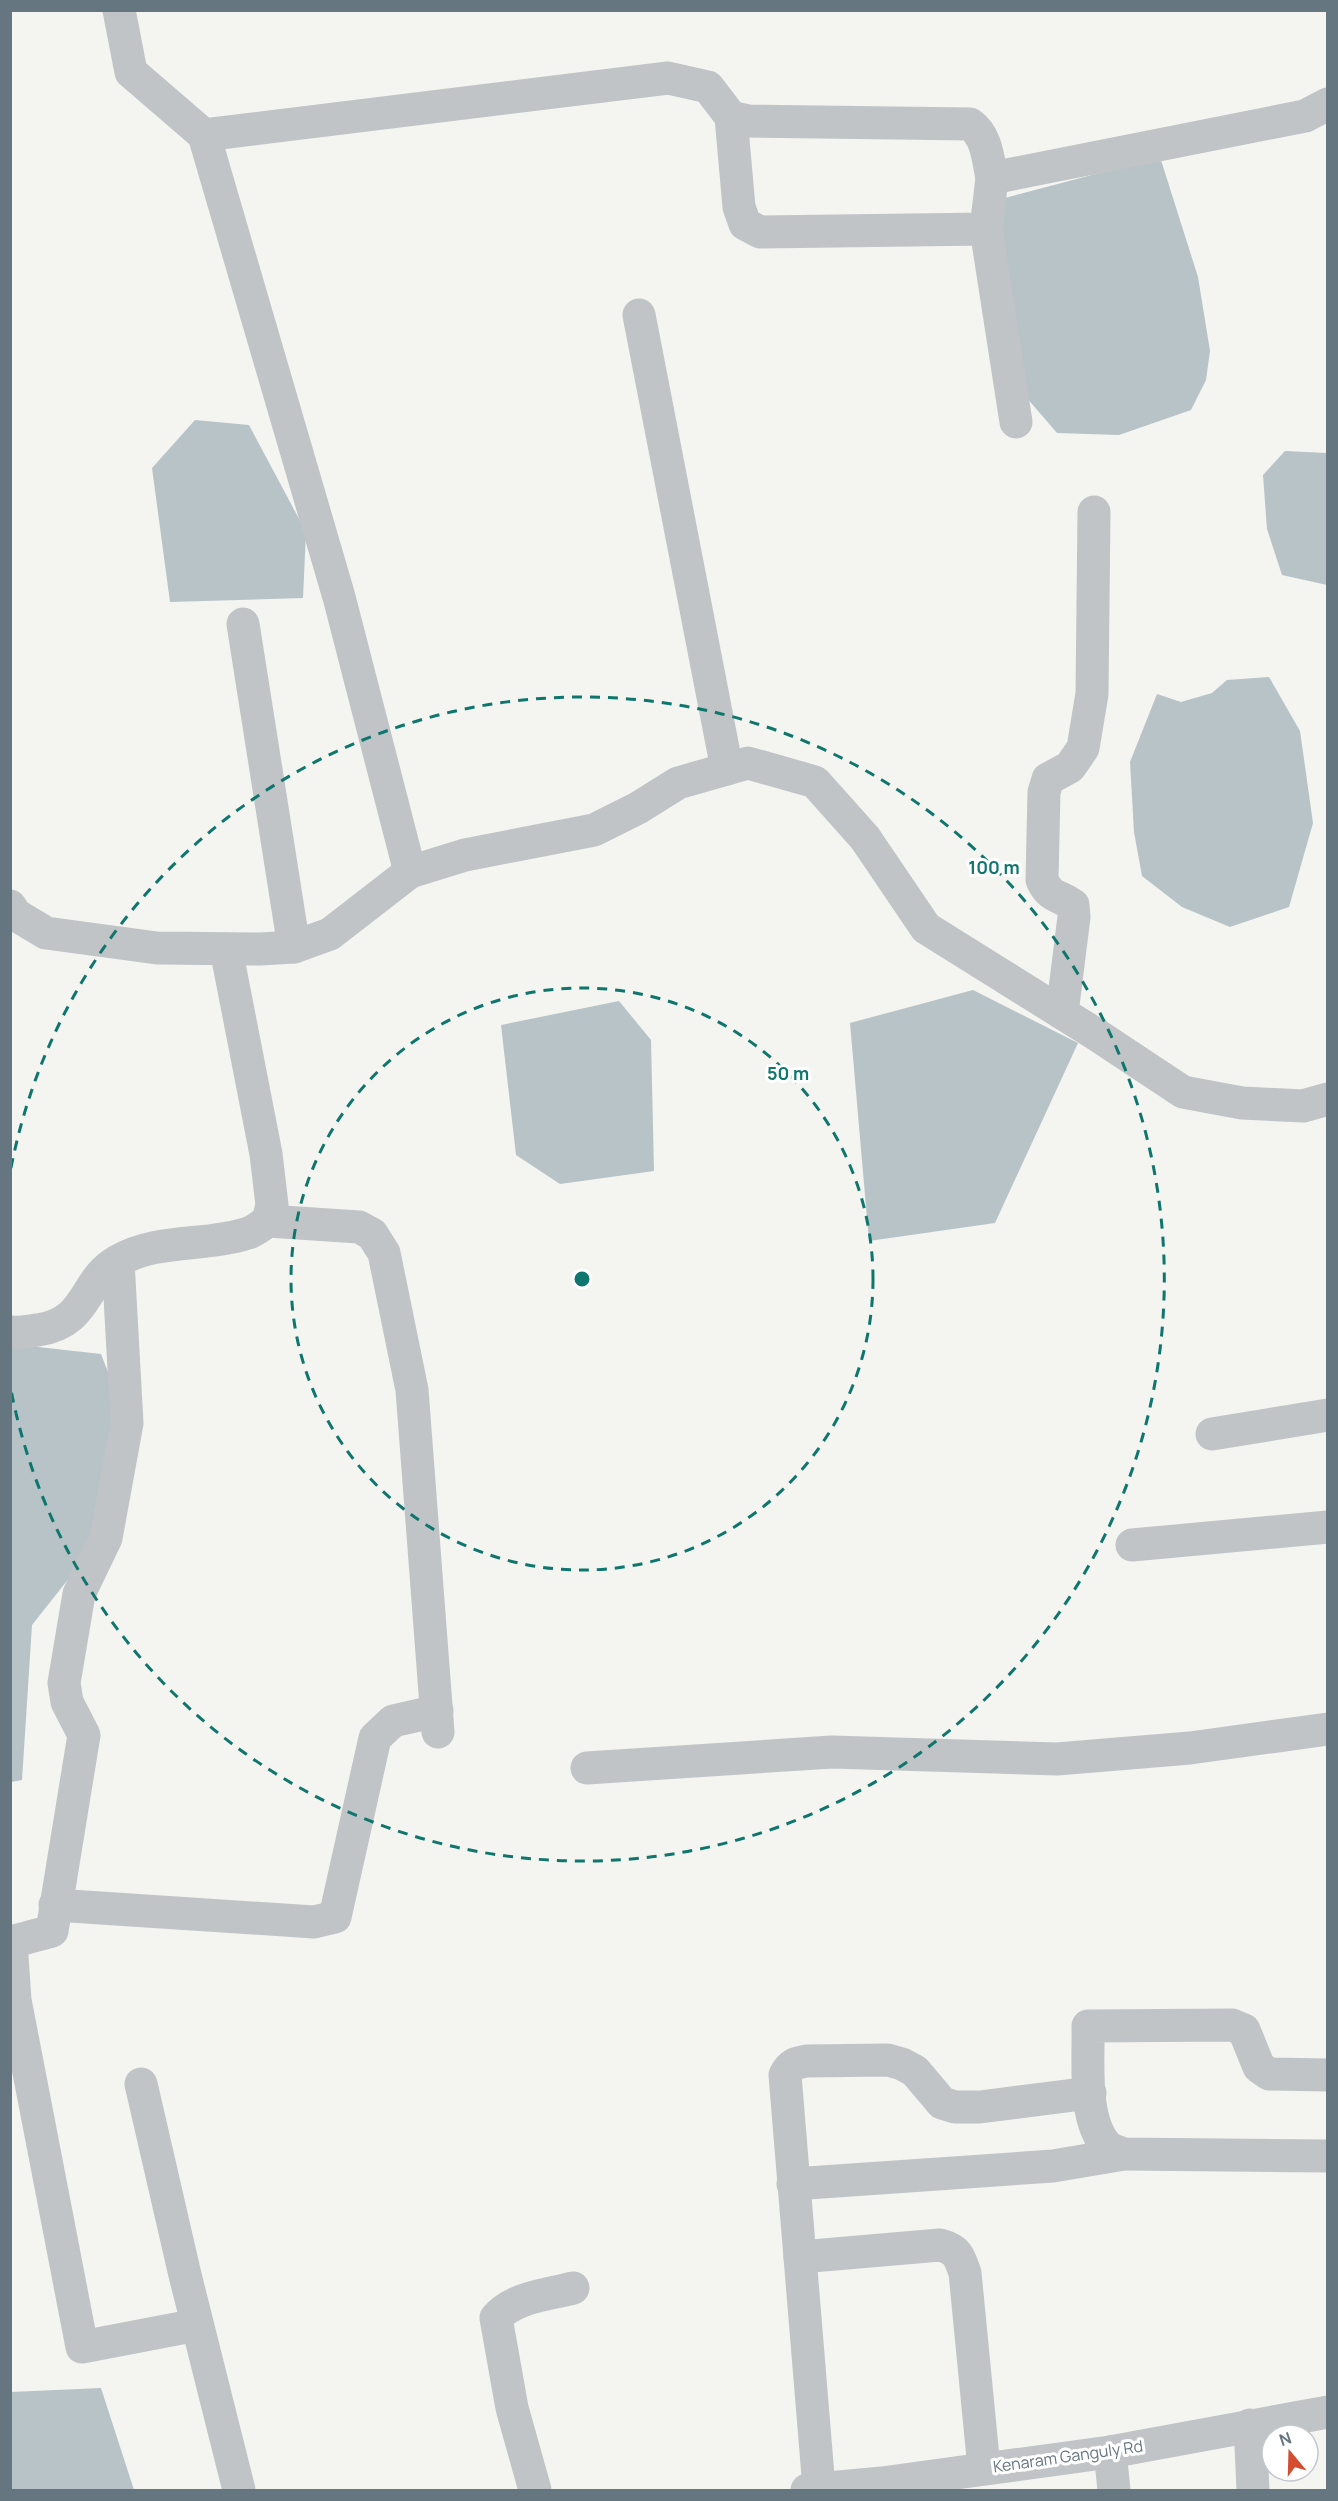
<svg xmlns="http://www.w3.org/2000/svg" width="1338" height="2501" viewBox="0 0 1338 2501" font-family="Manrope,sans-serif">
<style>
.water{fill:#b7c3c6}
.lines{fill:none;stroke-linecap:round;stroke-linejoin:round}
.minor{stroke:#c0c4c7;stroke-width:33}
.ring{fill:none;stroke:#0f766e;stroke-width:3;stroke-dasharray:10 8}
.labels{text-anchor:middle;stroke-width:6;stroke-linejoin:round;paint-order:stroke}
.street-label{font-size:16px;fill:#667680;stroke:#fff}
.centre{fill:#0f766e;stroke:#fff;stroke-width:3}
.ring-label{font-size:18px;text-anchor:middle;font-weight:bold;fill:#0f766e;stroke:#fff;stroke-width:6;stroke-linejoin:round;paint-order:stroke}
</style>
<rect width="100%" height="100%" fill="#f4f4f1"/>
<g class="water">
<path d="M1160,157L1198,277L1210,351L1206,380L1191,410L1119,435L1057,433L1020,390L990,202Z"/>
<path d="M195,420L249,425L306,532L303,598L170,602L152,468Z"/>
<path d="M1285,451L1327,453V585L1282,575L1267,529L1263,475Z"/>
<path d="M1269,677L1300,731L1313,823L1289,907L1230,927L1182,907L1142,876L1134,832L1130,762L1157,694L1181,702L1212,693L1227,680Z"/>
<path d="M973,990L1078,1043L995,1223L869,1241L850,1023Z"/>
<path d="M619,1001L651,1040L654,1171L560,1184L516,1155L501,1025Z"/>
<path d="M11,1344L101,1354L121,1406L100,1539L32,1625L22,1780L11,1782Z"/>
<path d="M101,2388L134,2490H11V2392Z"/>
</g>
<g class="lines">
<g class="minor">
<path d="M119,10L131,72L204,135L668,78L708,87L731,117L749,121L970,124C987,136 988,159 992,178L1305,116L1328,104"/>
<path d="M731,117L739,207L745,224L760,232L986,229L992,178"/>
<path d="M204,135L339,597L410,872"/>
<path d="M986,229L1016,422"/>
<path d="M639,315L727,769"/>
<path d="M243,624L294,947"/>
<path d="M10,906L16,915L46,933L157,948L260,949L294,947L330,934L410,872L465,855L594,830L638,808L678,783L748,763L815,782L865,838L926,928L1094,1033L1183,1092L1242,1103L1303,1106L1328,1099"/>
<path d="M1062,1013L1074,917L1073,905C1059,895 1050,898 1042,880L1044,792L1048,779L1070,767L1083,748L1092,694L1094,512"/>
<path d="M268,1221L359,1227L372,1234L384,1253L412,1390L438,1732"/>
<path d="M118,1261L127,1423L106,1538L79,1594L64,1683L67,1702L84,1735L52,1931L11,1942L15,2000L82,2347L197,2325"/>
<path d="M10,1332C20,1333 29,1331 38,1330C90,1322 82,1281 118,1261C157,1238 207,1247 248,1233C255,1231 262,1225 268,1221L272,1205L266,1154L226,949"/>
<path d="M1212,1434L1328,1415"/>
<path d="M1132,1545L1328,1527"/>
<path d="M587,1768L832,1752L1057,1759L1190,1748L1328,1729"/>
<path d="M55,1905L314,1922L335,1917L375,1738L393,1721L437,1711"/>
<path d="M1328,2075L1269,2074L1259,2067L1244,2030L1232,2025L1088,2026C1089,2059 1082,2120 1107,2146C1111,2150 1119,2152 1124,2154L1328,2156"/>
<path d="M141,2084L185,2275L239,2490"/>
<path d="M793,2184L1053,2166L1124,2154"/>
<path d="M800,2257L940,2245C958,2250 959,2256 965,2273L984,2468"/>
<path d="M1250,2425L1253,2490"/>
<path d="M1110,2452L1114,2490"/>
<path d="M819,2488L785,2075C790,2064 796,2063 807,2061L888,2060L902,2064L915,2071L942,2103L955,2107H980L1090,2093"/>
<path d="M535,2490L512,2408L496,2318C513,2297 548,2295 573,2288"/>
<path d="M807,2490L882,2483L1110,2452L1328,2412"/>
</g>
</g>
<g class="ring">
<circle cx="582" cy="1279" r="291"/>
<path d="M11 1168A582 582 0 1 1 11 1390"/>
</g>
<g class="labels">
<g class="street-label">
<text transform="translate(1068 2456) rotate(-8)" y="6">Kenaram Ganguly Rd</text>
</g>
</g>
<circle cx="582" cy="1279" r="9" class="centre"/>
<g class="ring-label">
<text x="994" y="874">100 m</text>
<text x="788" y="1080">50 m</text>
</g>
<rect width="1338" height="2501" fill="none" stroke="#667680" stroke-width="24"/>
<g transform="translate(1290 2453) rotate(341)"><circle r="28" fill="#ffffff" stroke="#c2c8cc" stroke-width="1.5"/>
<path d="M0-4.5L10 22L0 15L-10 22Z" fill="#d54d30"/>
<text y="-9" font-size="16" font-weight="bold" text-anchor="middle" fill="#667680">N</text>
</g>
</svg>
